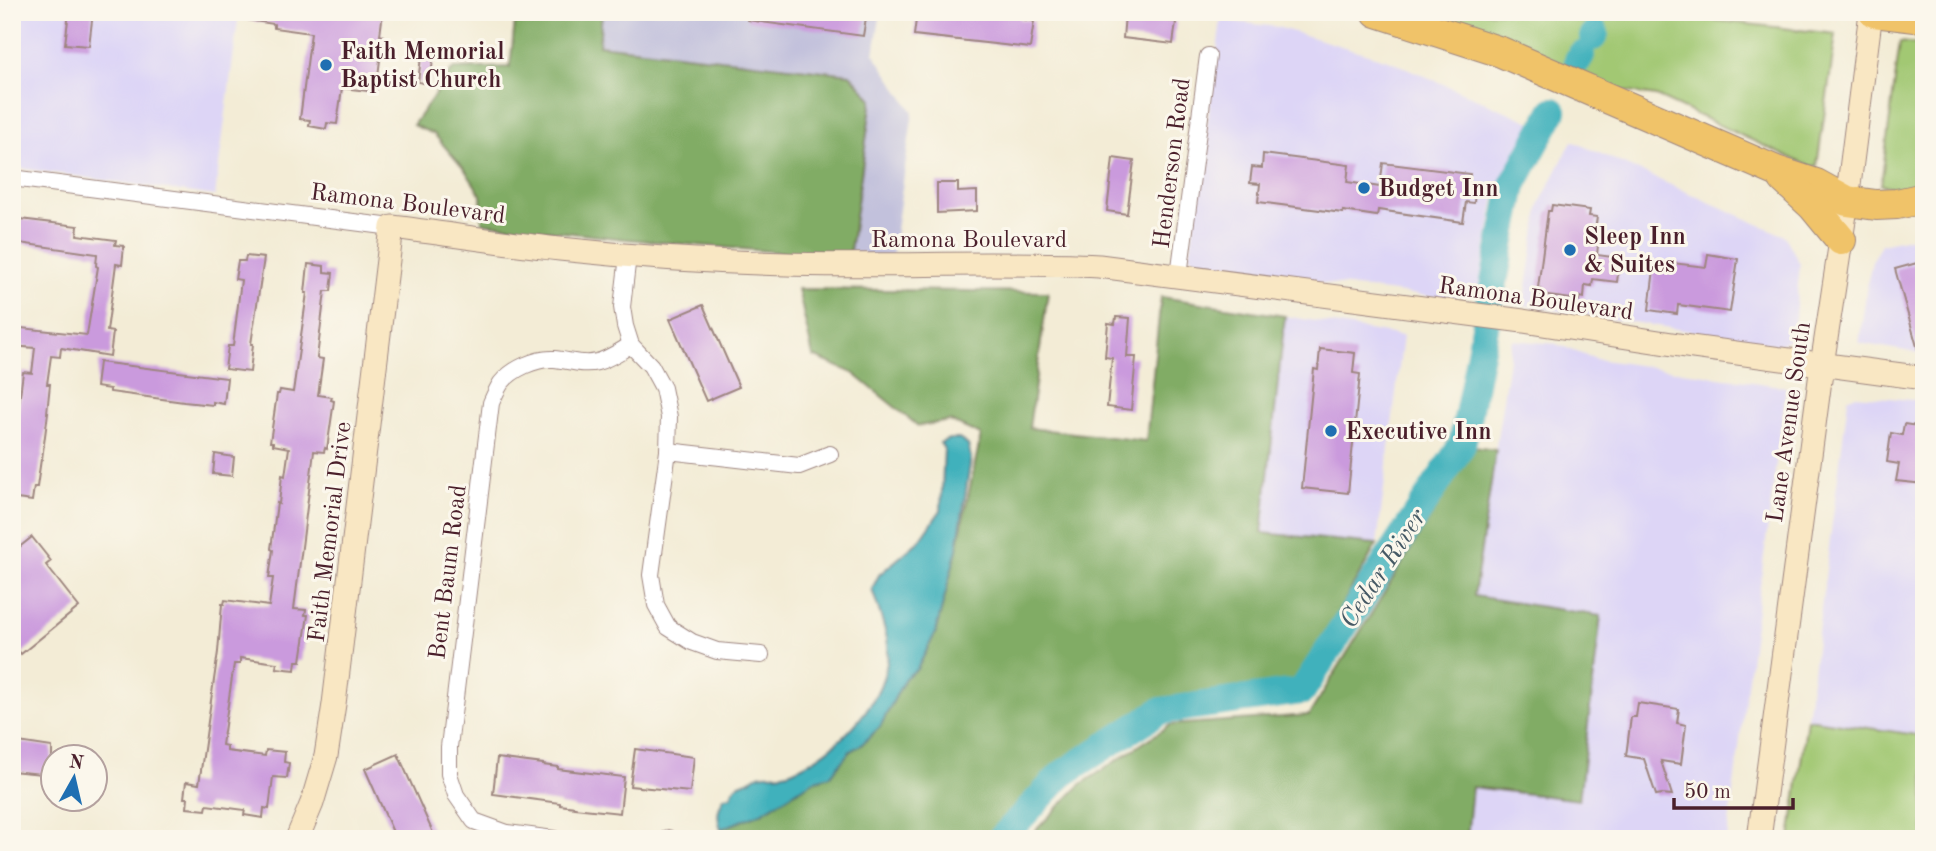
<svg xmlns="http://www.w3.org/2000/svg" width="1936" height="851" viewBox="0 0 1936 851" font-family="'Old Standard TT',serif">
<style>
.built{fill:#ddd5f6}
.industrial{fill:#c2c1dc}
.green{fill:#a2c873;stroke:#76744f;stroke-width:2}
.forest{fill:#81ac65;stroke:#666648;stroke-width:2}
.water{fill:#41b1bc;stroke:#466874;stroke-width:2}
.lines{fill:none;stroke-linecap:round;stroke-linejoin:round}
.river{stroke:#41b1bc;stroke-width:28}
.building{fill:#ca9add}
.street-casing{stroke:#9e8680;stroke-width:18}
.secondary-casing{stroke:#9e8680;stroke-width:25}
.highway-casing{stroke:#9e8680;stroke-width:32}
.street{stroke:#fff;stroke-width:16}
.secondary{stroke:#f9e7c3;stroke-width:23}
.highway{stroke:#f0c369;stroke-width:30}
.poi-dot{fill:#1f6fb2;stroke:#fbf7ec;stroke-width:2.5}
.labels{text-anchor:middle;stroke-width:6;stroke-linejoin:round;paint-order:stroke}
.poi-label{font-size:24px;font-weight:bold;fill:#4a1f2b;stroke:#fbf7ec;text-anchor:start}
.street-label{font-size:24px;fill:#4a1f2b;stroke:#fbf7ec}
.water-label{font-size:26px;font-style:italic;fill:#465965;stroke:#fbf7ec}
</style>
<rect width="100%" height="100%" fill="#fbf7ec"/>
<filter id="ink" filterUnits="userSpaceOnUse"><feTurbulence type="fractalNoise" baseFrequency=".0143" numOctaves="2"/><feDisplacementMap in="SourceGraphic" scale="14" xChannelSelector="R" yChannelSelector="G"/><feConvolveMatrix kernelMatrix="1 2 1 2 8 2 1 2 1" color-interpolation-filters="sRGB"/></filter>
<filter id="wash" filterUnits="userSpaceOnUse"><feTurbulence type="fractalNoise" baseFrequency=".00686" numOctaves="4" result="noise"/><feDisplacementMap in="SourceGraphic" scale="28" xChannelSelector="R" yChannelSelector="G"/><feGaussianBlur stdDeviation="1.57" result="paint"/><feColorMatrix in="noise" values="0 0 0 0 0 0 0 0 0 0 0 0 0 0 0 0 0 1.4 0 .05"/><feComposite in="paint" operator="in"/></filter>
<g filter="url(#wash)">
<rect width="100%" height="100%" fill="#f3ecd6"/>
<g class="built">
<path d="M12,12H239L215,196L12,167Z"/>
<path d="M1221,20L1277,27L1388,60L1533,123L1497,186L1479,286L1450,299L1199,267L1190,255Z"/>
<path d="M1572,141L1785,236L1800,264L1793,336L1779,345L1524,305L1540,203Z"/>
<path d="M1924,235V354L1859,343L1868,279L1872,262L1881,244Z"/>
<path d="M1285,316L1403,336L1377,544L1262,533Z"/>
<path d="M1512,340L1556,344L1596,359L1786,387L1727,839H1467L1471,787L1579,800L1601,617L1473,597Z"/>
<path d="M1856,395L1911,400L1924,399V736L1807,719L1848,399Z"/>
</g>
<path class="industrial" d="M602,12H881L874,54L913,112L892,258H849L872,100L599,45Z"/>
<g class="green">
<path d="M1416,12H1639L1836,34L1817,166H1810L1784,155L1656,96L1595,87Z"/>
<path d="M1900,42L1924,45V115C1916,129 1923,134 1924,147C1924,160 1924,173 1924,187L1905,189L1881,185Z"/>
<path d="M1807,719L1924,736V839H1790Z"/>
</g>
<g class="forest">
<path d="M516,12H602L599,45L850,74L872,99L849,258L625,239L482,223L481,195L465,170L434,134L413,125L453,69L510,67Z"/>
<path d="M798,289L1048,292L1029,428L1146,441L1161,297L1285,316L1262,533L1377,544L1299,680L1157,703L1057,767L987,839H725L721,829L761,813L815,780L830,776L850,751L861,745L880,727L905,678L917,669L935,634L957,549L981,435L950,421L918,426L853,373L813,356Z"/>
<path d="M1474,447L1496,450L1474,596L1601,616L1579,800L1472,787L1467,839H1027L1080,785L1170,725L1309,715Z"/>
</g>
<path class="water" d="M949,439H959L968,445L971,458L957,549L935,634L917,669L905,678L880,727L861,745L850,751L830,776L815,780L761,813L721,829C716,816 718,809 724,797L731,796C734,784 740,784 750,780C753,779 756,776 759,775C767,772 779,776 791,771C837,753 890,699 888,646C887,631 877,605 872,589L879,575L920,540L941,510L944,449L940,443Z"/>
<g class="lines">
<g class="river">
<path d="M1593,37L1595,33"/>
<path d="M1578,60L1581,55"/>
<path d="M1001,839L1062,774L1160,711L1302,691L1462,445L1513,185L1553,111"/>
</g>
</g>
<g id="blocks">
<g class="building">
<path d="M69,12H93L89,46L65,44Z"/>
<path d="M248,12H383L380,35L383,36L376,92L342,88L337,124L327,123L326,129L309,126L310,120L300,119L311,33L274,28V24L247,20Z"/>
<path d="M747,12H867L863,36L747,20Z"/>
<path d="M917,12H989L1020,17V19L1034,21L1030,48L914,35Z"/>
<path d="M1125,15L1176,22L1173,44L1123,38Z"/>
<path d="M421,57L433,59L430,84L418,82Z"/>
<path d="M1263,154L1349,165L1347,182L1380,187L1383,163L1470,174L1468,189L1475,190L1474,203L1466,202L1463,222L1378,210L1377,216L1343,211V213L1258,202L1260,184L1250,183L1252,167L1262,168Z"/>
<path d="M1113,158L1134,161L1127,214L1107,211Z"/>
<path d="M937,183H958V192L977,191V211L937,213Z"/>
<path d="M1552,205L1590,210L1589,216L1597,217L1593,244L1598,245L1597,255L1620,258L1617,282L1593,279L1592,286L1585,285L1584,298L1579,297V300L1540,295L1541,289L1538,288L1548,211H1551Z"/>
<path d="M12,218L78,226L77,235L116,240L115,245L124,246L122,265L116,264L107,331L113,332L110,356L61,348L60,357L51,356L47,384H50L47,413H48L42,459H41L37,487H34L32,501L17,499V495L12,494V458L23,372L32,373L35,348L12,346V327L87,335L98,267L96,266L97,254L12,242Z"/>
<path d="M1708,254L1738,259L1730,312L1678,305L1677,314L1649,310L1655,261L1706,267Z"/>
<path d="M246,256L264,258L251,344H253L250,372L225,369L228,346H233L241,280L235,279L238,261H245Z"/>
<path d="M1917,263L1924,285V357H1920L1895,269Z"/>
<path d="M308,264L324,266V272L333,273L331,291H325L317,358L323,359L318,395L332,397L331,400L334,401L327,449L325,448L324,452L314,451L303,539L294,609L306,610L305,615H308L301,661H296L295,670L276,668L277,663L240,658V664H234L222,745L227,746V751L265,756L266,750L285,752L284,762L289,763L287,778L273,777L269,809L264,808L263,818L244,815L245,810L207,805L206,810L187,808L188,798H184L186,782L199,784L218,652L222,604H224L225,600L269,606L273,578H269L273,550L271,549L277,503L279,504L282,475L285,476L289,448L273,445V442H270L277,394H279L280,390L293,392L307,293H305Z"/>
<path d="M703,305L739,387L706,401L670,319Z"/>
<path d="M1116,317L1130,318L1127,357H1136L1131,410L1107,407L1112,358L1105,357L1108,323L1115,324Z"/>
<path d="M1320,349L1355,353L1353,373L1360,374L1348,493L1302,488L1314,369L1318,370Z"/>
<path d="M99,362L227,378L224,404L213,402V405L184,402L110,392V389L96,387Z"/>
<path d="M1904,424L1924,427V484L1896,481L1899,464L1887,462L1891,433L1902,435Z"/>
<path d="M215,454L234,457L232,476L213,474Z"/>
<path d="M32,537L51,561L46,565L79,607L21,654L12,643V553Z"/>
<path d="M1638,703L1679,709L1677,723L1686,725L1681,764L1661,761L1672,795L1662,794L1656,795L1644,759L1626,756L1631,717H1636Z"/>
<path d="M12,741L52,747V775L12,771Z"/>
<path d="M635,749L694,757L690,792L630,786Z"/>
<path d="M398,754L434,835L427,839H396L365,769Z"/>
<path d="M497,758L543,764V765L558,767V769L624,777L620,813L574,808L575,807L560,805V803L493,794Z"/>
</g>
</g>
</g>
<g filter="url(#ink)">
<use href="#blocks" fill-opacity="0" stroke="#9e8680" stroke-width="2"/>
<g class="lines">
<g class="street-casing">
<g id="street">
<path d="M12,178L392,227"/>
<path d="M628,256L622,307L625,326L631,345L651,366L663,388L669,417L668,451L651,575L656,605L668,627L692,642L717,651L761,655"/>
<path d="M1179,275L1208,56"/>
<path d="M668,451L799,466L830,454"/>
<path d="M554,839L507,833L474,821L456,795L449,774V747L491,403C494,396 497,389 501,383C512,369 536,358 554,359C568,360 583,366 597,362C609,359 620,351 631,345"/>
<path d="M667,839L668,838"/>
</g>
</g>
<g class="secondary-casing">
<g id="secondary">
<path d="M297,839L312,803L326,756L334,704L392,227C448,234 504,243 560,249C635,257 712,262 787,264C891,267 995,261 1099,266L1523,321L1692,347L1924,378"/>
<path d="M1759,839L1822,365L1847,201L1871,12"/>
</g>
</g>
<g class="highway-casing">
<g id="highway">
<path d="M1377,12L1501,52L1776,171L1816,184L1847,201L1876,205L1897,204L1924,198"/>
<path d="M1874,12L1924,18"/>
<path d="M1784,179L1813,206L1841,240"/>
</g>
</g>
<use href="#street" class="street"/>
<use href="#secondary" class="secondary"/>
<use href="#highway" class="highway"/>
</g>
</g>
<g class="poi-dot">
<circle cx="326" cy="65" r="7"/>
<circle cx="1364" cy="188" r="7"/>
<circle cx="1570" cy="250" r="7"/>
<circle cx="1331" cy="431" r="7"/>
</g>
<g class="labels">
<g class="poi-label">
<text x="340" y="59">Faith Memorial<tspan x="340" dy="28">Baptist Church</tspan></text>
<text x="1378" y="196">Budget Inn</text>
<text x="1584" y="244">Sleep Inn<tspan x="1584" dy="28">&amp; Suites</tspan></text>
<text x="1345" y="439">Executive Inn</text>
</g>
<g class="street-label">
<text transform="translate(1171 163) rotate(-83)" y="8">Henderson Road</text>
<text transform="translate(408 203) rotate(7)" y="8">Ramona Boulevard</text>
<text x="969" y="247">Ramona Boulevard</text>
<text transform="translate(1536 298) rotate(8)" y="8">Ramona Boulevard</text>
<text transform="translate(1788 422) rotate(-82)" y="8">Lane Avenue South</text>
<text transform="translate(329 532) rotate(-83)" y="8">Faith Memorial Drive</text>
<text transform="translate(447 572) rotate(-83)" y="8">Bent Baum Road</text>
</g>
<g class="water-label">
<text transform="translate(1382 568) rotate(-57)" y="9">Cedar River</text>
</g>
</g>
<rect width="1936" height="851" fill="none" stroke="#fbf7ec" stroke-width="42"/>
<g transform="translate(74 778) rotate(8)"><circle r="33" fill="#fbf7ec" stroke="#b4a19f" stroke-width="2"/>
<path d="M0-5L12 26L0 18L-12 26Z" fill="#1f6fb2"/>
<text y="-10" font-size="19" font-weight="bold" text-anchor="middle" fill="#4a1f2b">N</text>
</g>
<path d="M1674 798v10h119v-10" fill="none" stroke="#4a1f2b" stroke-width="3.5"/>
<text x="1684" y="798" font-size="21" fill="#4a1f2b" stroke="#fbf7ec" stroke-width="5" paint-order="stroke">50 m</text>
</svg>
